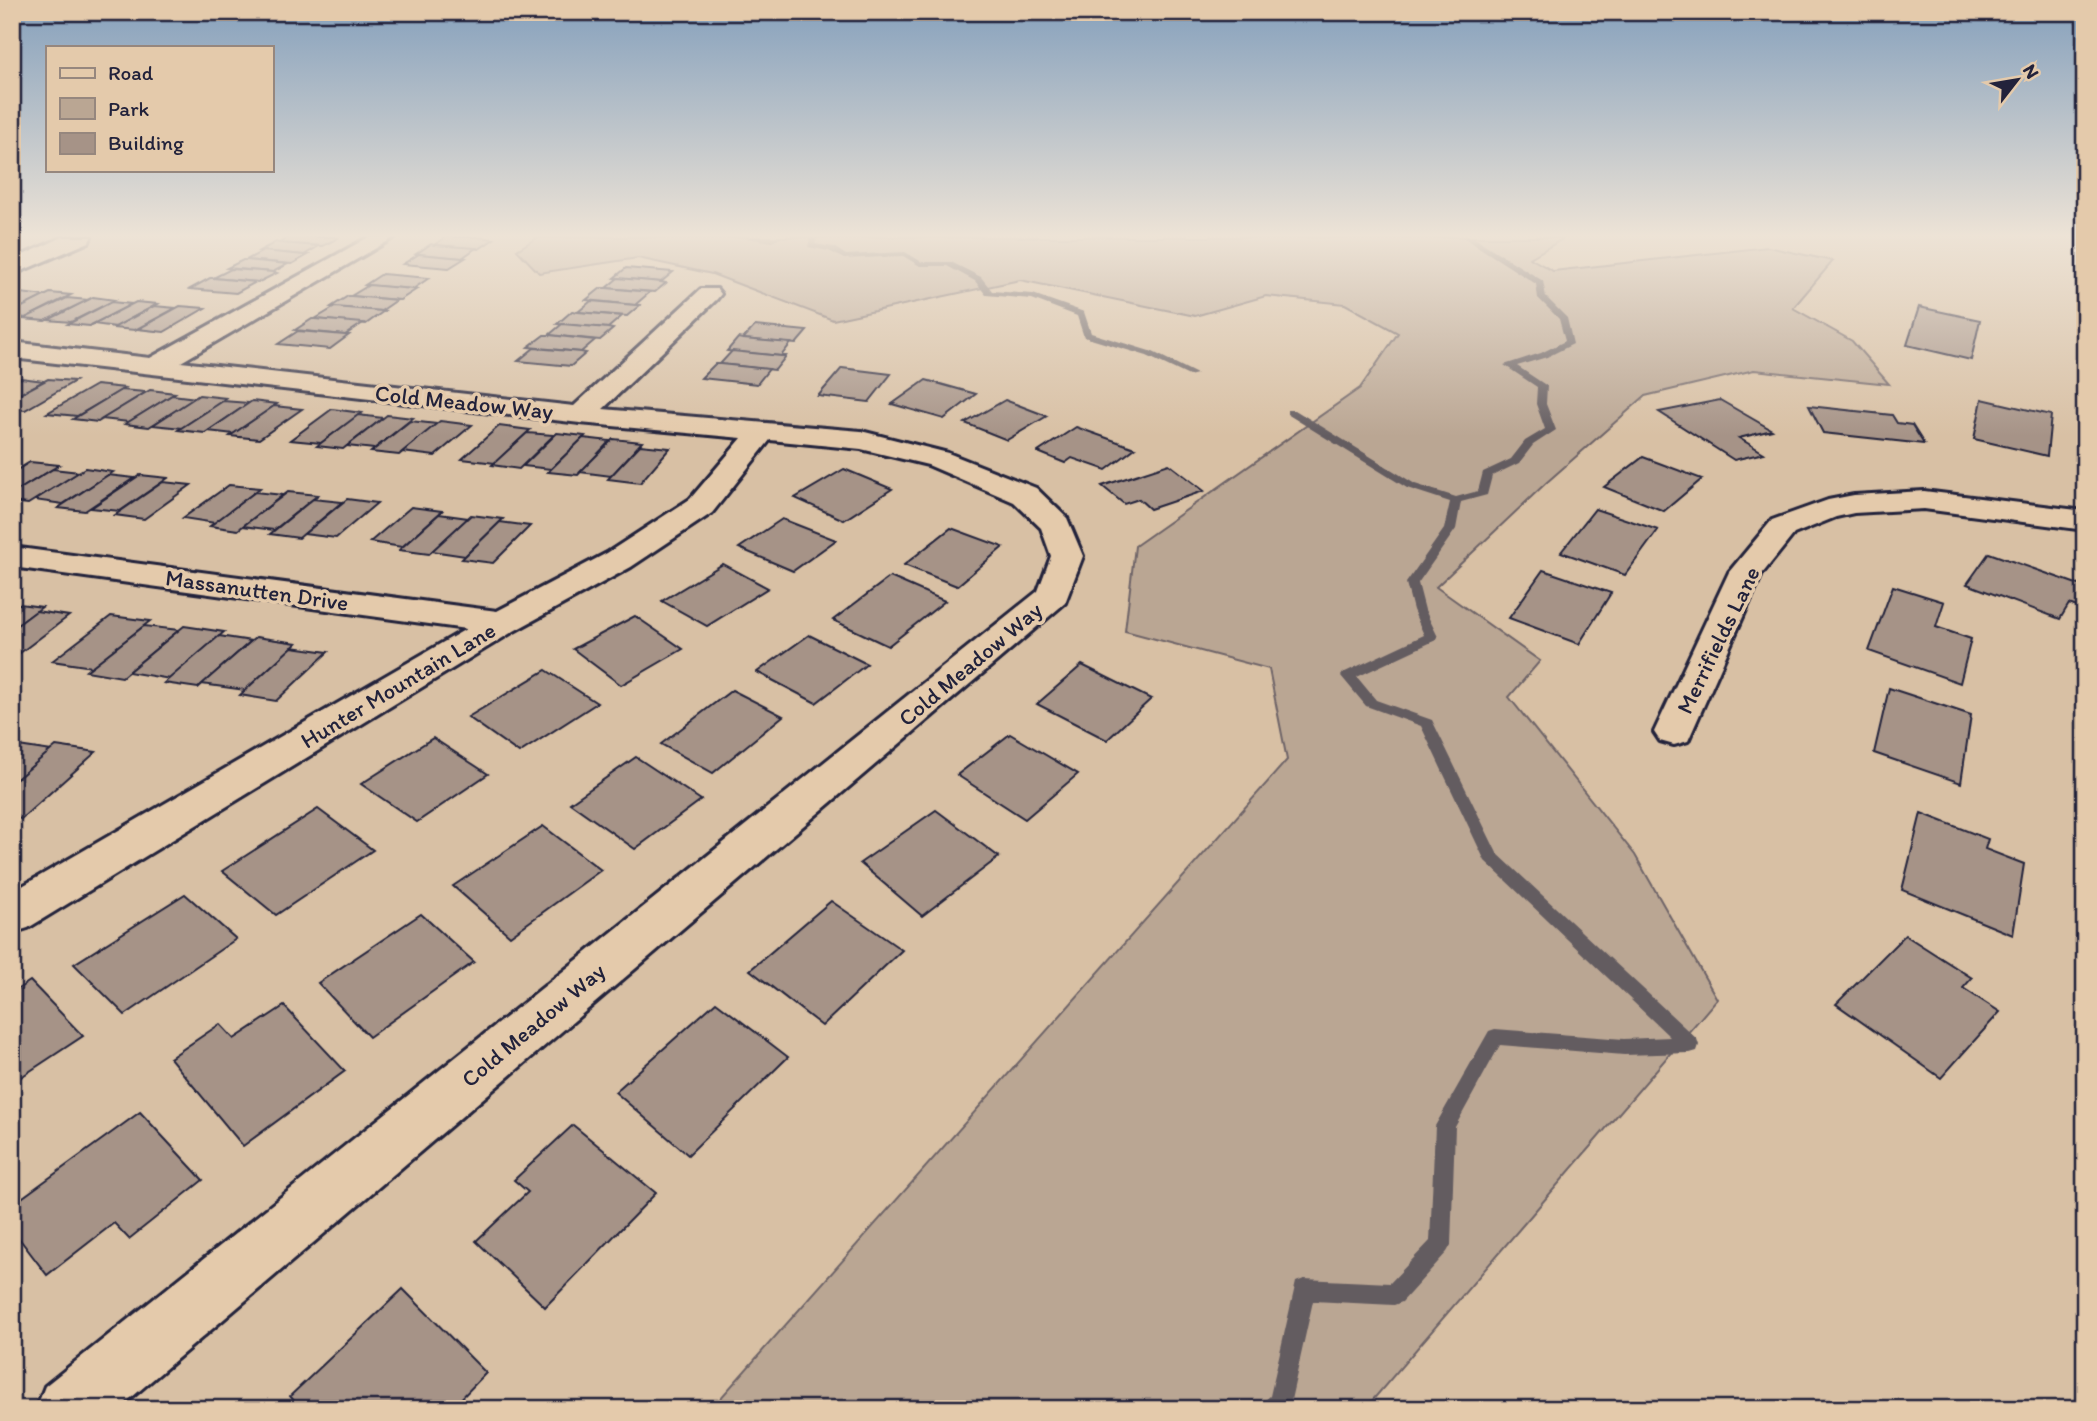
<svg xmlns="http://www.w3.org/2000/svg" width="2097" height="1421" viewBox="0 0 2097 1421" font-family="Itim,sans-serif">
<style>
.green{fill:#baa693;stroke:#6e6467;stroke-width:2}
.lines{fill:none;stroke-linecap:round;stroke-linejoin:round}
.stream{fill:#645c61;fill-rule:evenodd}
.building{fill:#a69387;stroke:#22223b;stroke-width:2}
.minor-casing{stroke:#22223b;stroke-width:6}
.tertiary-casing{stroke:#22223b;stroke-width:6}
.minor{fill:#e4caab;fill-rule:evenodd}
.tertiary{fill:#e4caab;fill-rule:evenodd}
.labels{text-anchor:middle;stroke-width:7;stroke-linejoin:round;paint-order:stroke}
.street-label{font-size:23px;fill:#22223b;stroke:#e4caab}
</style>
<rect width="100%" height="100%" fill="#d8c0a4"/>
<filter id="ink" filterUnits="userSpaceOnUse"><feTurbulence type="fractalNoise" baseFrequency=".0143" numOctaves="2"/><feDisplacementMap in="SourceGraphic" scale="14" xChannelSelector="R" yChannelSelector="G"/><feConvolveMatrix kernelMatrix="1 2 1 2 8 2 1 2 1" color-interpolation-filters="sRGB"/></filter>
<g filter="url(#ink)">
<path class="green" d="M538,237H1566L1530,258L1553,271L1768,247L1833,261L1793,308L1852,341L1889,384L1754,370L1645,396L1546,483L1436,587L1540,661L1509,697L1635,855L1717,999L1365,1409H711L1287,760L1269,669L1125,631L1135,546L1360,388L1398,333L1345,304L1266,296L1195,316L1020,280L833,320L712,274L638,258L539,273L517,250Z"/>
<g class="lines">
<g class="stream">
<path d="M739,237H782L772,242Z"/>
<path d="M810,237H818L815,244L834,247L846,255L905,252L922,262H951L981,277L992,291L1033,294L1084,312L1091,333L1153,352L1197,374L1189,376L1147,356L1084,337L1077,316L1032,299L986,295L975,281L947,266H920L903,256L844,259L829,251L808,247Z"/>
<path d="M1463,237H1473L1543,281L1546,297L1567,318L1573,344L1547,357L1517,366L1547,386L1546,404L1556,430L1533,445L1519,463L1492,476L1487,495L1461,502L1456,529L1418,583L1425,610L1438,637L1436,640L1357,677L1376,700L1432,720L1497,853L1697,1039L1699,1045L1697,1051L1690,1053L1624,1055L1500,1045L1455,1127L1451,1245L1447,1252L1402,1302L1394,1305L1313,1301L1289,1409H1260L1264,1401L1270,1396L1296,1282L1304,1279L1390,1283L1430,1241L1435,1126L1489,1031L1495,1029L1624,1039L1670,1037L1485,861L1421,726L1366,706L1341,676L1343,673L1424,635L1413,610L1406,583L1444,529L1450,502L1407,488L1287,414V410H1295L1415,484L1456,497L1478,491L1483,472L1511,459L1525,441L1545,429L1536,404L1537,387L1504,365L1541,353L1565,341L1559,319L1538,298L1536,284Z"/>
</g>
</g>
<g class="building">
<path d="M289,237H335L338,238L323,246L279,243Z"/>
<path d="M446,237H477L494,239L479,249L434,245Z"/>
<path d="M276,242L279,243L319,246L304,255L259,251Z"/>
<path d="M431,244L434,245L476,248L462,258L416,254Z"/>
<path d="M263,251L304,255H308L292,264L246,260Z"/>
<path d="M419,254L462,258H465L449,268L403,264Z"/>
<path d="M243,260H246L288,264L273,272L227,268Z"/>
<path d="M626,268L673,272L661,282L614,278Z"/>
<path d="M231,269L273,272L277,273L259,282L213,278Z"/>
<path d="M382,274L429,278L413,289L365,285Z"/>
<path d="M210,278H213L256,282L236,293L190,289Z"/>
<path d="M618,278L661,282L666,283L655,292L606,288Z"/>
<path d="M369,285L413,289H417L400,300L351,296Z"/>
<path d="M601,288H606L650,292L635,305L586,300Z"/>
<path d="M21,293L45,296L12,312V298Z"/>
<path d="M50,293L71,295L26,318L12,316V312Z"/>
<path d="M348,296H351L397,300L381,311L331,307Z"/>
<path d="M93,297L115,300L71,322L48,320Z"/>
<path d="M67,298L88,300L45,321L23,319Z"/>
<path d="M591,301L635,305H640L627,316L578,312Z"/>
<path d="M111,302L132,304L90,326L68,324Z"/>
<path d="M136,302L158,304L116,327L93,324Z"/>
<path d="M154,306L176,308L135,330L113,328Z"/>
<path d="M180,306L205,308L164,332L138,329Z"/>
<path d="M335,307L381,311H384L366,324L315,319Z"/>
<path d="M1919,307L1980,320L1971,360L1907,345Z"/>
<path d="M572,311L578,312L622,316L608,328L557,324Z"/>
<path d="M312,319H315L363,323L345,335L295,330Z"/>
<path d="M562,324L608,328L613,329L600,340L549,335Z"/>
<path d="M755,326L807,331L796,344L743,339Z"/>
<path d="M298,331L345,335H349L330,349L278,344Z"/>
<path d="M544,335H549L595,340L581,352L528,347Z"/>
<path d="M738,338L743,339L791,343L781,356L727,351Z"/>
<path d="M534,348L581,352L586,353L571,366L518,361Z"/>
<path d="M732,351L781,356H786L775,370L720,364Z"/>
<path d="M715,364H720L769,369L757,384L701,378Z"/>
<path d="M842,368L891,374L869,402L818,396Z"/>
<path d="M21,378L44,381L12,398V383Z"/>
<path d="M48,379L75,381L25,410L12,409V398Z"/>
<path d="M926,380L976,394L944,419L892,404Z"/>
<path d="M96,385L125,388L77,416L47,413Z"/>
<path d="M121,390L146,392L98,422L73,419Z"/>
<path d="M150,390L175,393L129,422L102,419Z"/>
<path d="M172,395L196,398L149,427L125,424Z"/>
<path d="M199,395L226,398L182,428L153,425Z"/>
<path d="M1982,399L2051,415L2047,456L1974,439Z"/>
<path d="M1005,400L1047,416L1007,440L965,423Z"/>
<path d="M1720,400L1772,430L1739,438L1764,453L1734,460L1659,412Z"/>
<path d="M223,401L249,403L205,433L178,430Z"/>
<path d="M252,401L277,404L234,434L208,431Z"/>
<path d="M274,406L302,409L259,439L230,436Z"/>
<path d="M1809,406L1892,415L1897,423L1912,425L1924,444L1823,433Z"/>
<path d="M332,409L362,413L321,443L290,440Z"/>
<path d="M358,415L383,418L343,449L317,446Z"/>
<path d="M387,415L413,418L374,449L347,446Z"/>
<path d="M410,421L437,424L399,455L371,452Z"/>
<path d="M440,421L472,425L435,456L402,452Z"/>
<path d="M499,426L530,430L495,463L462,459Z"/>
<path d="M1076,427L1135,448L1106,470L1072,458L1065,463L1038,452Z"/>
<path d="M527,433L554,435L519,469L492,465Z"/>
<path d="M557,433L585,436L551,469L523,466Z"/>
<path d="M583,438L610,441L578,475L548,472Z"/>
<path d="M613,439L642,442L611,476L580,472Z"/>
<path d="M640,445L670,448L640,483L608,479Z"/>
<path d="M1643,457L1702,479L1664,511L1604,487Z"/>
<path d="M30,462L59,465L12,494V473Z"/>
<path d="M1169,464L1204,491L1150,509L1139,499L1124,504L1102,486Z"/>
<path d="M85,468L113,472L63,504L34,500Z"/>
<path d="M53,469L79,472L28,504L12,502V494Z"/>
<path d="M844,469L892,489L844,520L795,498Z"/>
<path d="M108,475L134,478L85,511L58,508Z"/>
<path d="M140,475L168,478L120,511L91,508Z"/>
<path d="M163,482L191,485L144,519L115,515Z"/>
<path d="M229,485L260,488L215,523L183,518Z"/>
<path d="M255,492L283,495L238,530L210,526Z"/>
<path d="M288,492L318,495L274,530L243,526Z"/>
<path d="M313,499L342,502L299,538L270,534Z"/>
<path d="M347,499L377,503L336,538L304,534Z"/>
<path d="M411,507L442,511L402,547L370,542Z"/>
<path d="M1595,509L1658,530L1625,575L1561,552Z"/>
<path d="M439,514L468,518L429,554L399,550Z"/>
<path d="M471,515L503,519L465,556L432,551Z"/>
<path d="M782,519L836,540L793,571L739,548Z"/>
<path d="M500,522L530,526L493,563L462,559Z"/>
<path d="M951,528L1003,547L957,586L904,565Z"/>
<path d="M1989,553L2085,587V610L2069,604L2060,619L1967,584Z"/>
<path d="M723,564L768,588L707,626L662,601Z"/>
<path d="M1543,570L1611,593L1579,644L1509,618Z"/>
<path d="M890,577L945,601L888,646L833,620Z"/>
<path d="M1893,586L1944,602L1936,627L1971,639L1960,683L1869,651Z"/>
<path d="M12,603L42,607L12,629Z"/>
<path d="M36,611L69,616L12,659V629Z"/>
<path d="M111,616L150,621L92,667L52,661Z"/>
<path d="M635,616L683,649L621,685L573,649Z"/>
<path d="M144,626L179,630L122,677L86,671Z"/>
<path d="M184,626L224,632L170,679L128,672Z"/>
<path d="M809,635L867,664L816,703L757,672Z"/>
<path d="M219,636L251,641L198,688L164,683Z"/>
<path d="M256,637L297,643L245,690L202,684Z"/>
<path d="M292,647L328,652L276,701L240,695Z"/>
<path d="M1082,665L1151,699L1107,740L1037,704Z"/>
<path d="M546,670L597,703L519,753L468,717Z"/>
<path d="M1889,688L1971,715L1961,783L1874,753Z"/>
<path d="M732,690L783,716L713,773L661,744Z"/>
<path d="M1010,734L1078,774L1025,819L957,775Z"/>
<path d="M433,738L488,774L417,822L361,784Z"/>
<path d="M12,745L51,751L12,783Z"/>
<path d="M56,746L96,752L21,819L12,817V783Z"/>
<path d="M636,757L701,800L635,849L570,803Z"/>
<path d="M318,809L373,850L276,915L222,871Z"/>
<path d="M936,810L999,857L922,916L860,863Z"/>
<path d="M1921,813L1988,839L1985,849L2024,864L2013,935L1902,890Z"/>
<path d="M543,826L601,870L510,936L453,886Z"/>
<path d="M185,894L236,939L125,1015L74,964Z"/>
<path d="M831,901L902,950L822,1026L750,970Z"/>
<path d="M421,914L474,962L369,1037L318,983Z"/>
<path d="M1905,935L1972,978L1963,988L2000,1012L1941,1078L1836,1004Z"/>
<path d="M30,981L83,1036L12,1083V993Z"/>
<path d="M716,1002L788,1057L688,1155L615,1092Z"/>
<path d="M284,1006L345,1071L243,1146L170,1058L220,1024L234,1039Z"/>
<path d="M140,1112L203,1180L129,1239L114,1223L47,1275L12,1229V1205Z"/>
<path d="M573,1125L656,1193L545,1307L476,1241L528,1192L514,1180Z"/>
<path d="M403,1289L486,1373L451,1409H301L290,1396Z"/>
</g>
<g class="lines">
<g class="minor-casing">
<g id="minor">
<path d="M369,237H395L181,362L574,406L701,289H717L721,294L717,299L603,409L861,431L948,453L1036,488L1067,518L1083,556L1065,603L118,1409H36L45,1386L1038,591L1051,556L1041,528L1014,502L928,465L861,449L770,440L712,513L631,567L514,631L28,928L12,933V892L466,629L12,567V547L497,611L607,553L690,499L742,438L580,423L12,358V342L150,358Z"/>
<path d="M1924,491L2085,511V530L1924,509L1854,513L1836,517L1794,534L1762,574L1688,741L1674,745L1660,741L1654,732L1729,572L1772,520L1828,500L1854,495Z"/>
</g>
</g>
<g class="tertiary-casing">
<path id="tertiary" d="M63,237H91L89,242L12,275V260Z"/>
</g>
<use href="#minor" class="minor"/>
<use href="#tertiary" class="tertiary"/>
</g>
</g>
<linearGradient id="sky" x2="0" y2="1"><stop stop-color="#85a0bc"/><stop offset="0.54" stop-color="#ede3d6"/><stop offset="1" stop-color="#ede3d6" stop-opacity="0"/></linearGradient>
<rect width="2097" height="436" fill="url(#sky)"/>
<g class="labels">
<g class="street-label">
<text transform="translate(464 402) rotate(6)" y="8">Cold Meadow Way</text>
<text transform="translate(257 590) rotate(8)" y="8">Massanutten Drive</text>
<text transform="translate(1718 640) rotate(-64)" y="8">Merrifields Lane</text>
<text transform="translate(970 664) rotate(-40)" y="8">Cold Meadow Way</text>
<text transform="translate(398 685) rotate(-31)" y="8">Hunter Mountain Lane</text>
<text transform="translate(533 1025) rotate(-40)" y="8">Cold Meadow Way</text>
</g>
</g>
<rect width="2097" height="1421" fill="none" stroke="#e4caab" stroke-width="42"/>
<rect x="21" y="21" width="2055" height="1379" fill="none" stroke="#22223b" stroke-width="2.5" filter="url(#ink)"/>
<rect x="46" y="46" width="228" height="126" fill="#e4caab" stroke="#96877e" stroke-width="2"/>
<rect x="60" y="68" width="35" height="10" fill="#e4caab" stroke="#96877e" stroke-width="2"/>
<text x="108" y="80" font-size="21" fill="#22223b">Road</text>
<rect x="60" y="98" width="35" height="21" fill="#baa693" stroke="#96877e" stroke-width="2"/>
<text x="108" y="116" font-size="21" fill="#22223b">Park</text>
<rect x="60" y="133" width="35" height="21" fill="#a69387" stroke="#96877e" stroke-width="2"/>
<text x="108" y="150" font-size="21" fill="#22223b">Building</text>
<g transform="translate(2017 80) rotate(59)" stroke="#e4caab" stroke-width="5" paint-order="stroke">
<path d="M0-5L12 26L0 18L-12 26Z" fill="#22223b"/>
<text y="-10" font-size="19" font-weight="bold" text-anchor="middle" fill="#22223b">N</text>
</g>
</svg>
